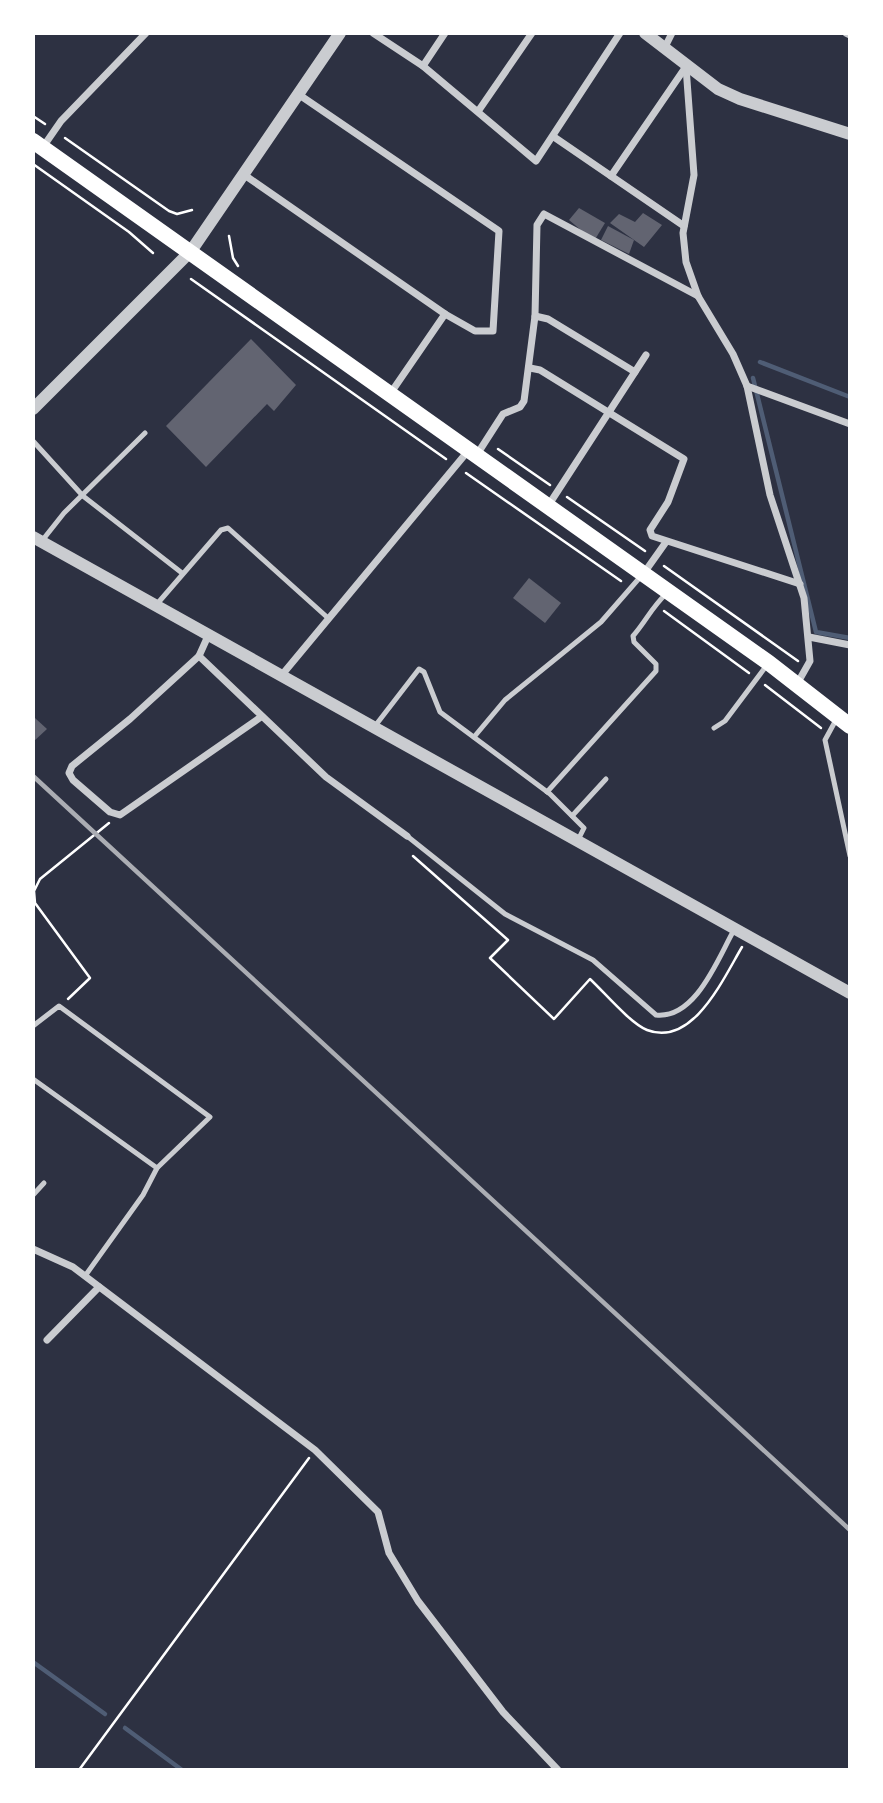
<svg xmlns="http://www.w3.org/2000/svg" width="883" height="1803" viewBox="0 0 883 1803" font-family="Montserrat,sans-serif">
<style>
.lines{fill:none;stroke-linecap:round;stroke-linejoin:round}
.stream{stroke:#4f5d75;stroke-width:4.5}
.building{fill:#626471}
.path{stroke:#fff;stroke-width:2.5}
.service{stroke:#caccd0;stroke-width:5}
.minor{stroke:#caccd0;stroke-width:7}
.tertiary{stroke:#caccd0;stroke-width:12}
.primary{stroke:#fff;stroke-width:16}
.rail{stroke:#abadb3;stroke-width:4.5}
</style>
<rect width="100%" height="100%" fill="#2d3142"/>
<g class="lines">
<g class="stream">
<path d="M760,362L850,397"/>
<path d="M753,378L816,632L850,638"/>
<path d="M33,1662L105,1714"/>
<path d="M125,1728L182,1770"/>
</g>
</g>
<g class="building">
<path d="M579,208L605,223L594,241L569,220Z"/>
<path d="M643,213L662,225L644,247L610,223L619,214L635,222Z"/>
<path d="M608,226L634,240L629,254L601,240Z"/>
<path d="M251,339L296,385L274,411L267,404L206,467L166,426Z"/>
<path d="M529,578L561,603L545,623L513,598Z"/>
<path d="M35,718L47,729L33,742V719Z"/>
</g>
<g class="lines">
<g class="path">
<path d="M33,116L45,124"/>
<path d="M65,138L169,211L177,214L192,210"/>
<path d="M33,164L129,232L153,253"/>
<path d="M229,236L233,258L238,266"/>
<path d="M191,279L446,459"/>
<path d="M498,449L550,485"/>
<path d="M466,473L621,581"/>
<path d="M567,497L645,551"/>
<path d="M664,566L798,661"/>
<path d="M664,611L749,673"/>
<path d="M765,685L821,728"/>
<path d="M413,856L508,940L490,958L554,1019L590,979C605,993 630,1023 647,1030C693,1048 724,977 742,947"/>
<path d="M68,999L90,978L35,903L34,891L40,879L109,823"/>
<path d="M79,1770L309,1458"/>
</g>
<g class="service">
<path d="M33,441L83,496L182,573"/>
<path d="M41,542L64,513L145,433"/>
<path d="M157,604L221,530L228,528L328,618"/>
<path d="M837,718L825,740L850,856"/>
<path d="M375,726L419,669L424,672L440,712L550,794L584,828L578,840"/>
<path d="M714,728L725,721L767,665"/>
<path d="M474,737L505,700L601,622L642,575"/>
<path d="M547,792L656,671V664L634,642L633,636C646,621 652,607 666,594"/>
<path d="M572,816L606,779"/>
<path d="M407,836L505,914L593,960L656,1015C696,1019 718,958 734,930"/>
<path d="M33,1026L59,1006L210,1117L157,1168L143,1195L85,1276"/>
<path d="M33,1079L157,1168"/>
<path d="M33,1195L44,1183"/>
</g>
<g class="minor">
<path d="M373,33L423,66L536,161L620,33"/>
<path d="M846,33L850,35"/>
<path d="M664,49L672,33"/>
<path d="M423,66L445,33"/>
<path d="M686,67L694,175L683,233L686,262L698,296L733,354L747,386L770,495L804,598L810,661L797,684"/>
<path d="M479,110L532,33"/>
<path d="M554,137L684,226"/>
<path d="M43,147L61,121L146,33"/>
<path d="M243,174L445,314L475,331H493L499,231L298,94"/>
<path d="M611,176L685,68"/>
<path d="M535,316L548,319L635,372"/>
<path d="M530,368L540,370L684,459L668,502L650,530L652,536L800,584"/>
<path d="M747,386L850,424"/>
<path d="M390,394L445,314"/>
<path d="M476,456L503,414L520,407L524,401L535,316L537,225L544,214L698,296"/>
<path d="M548,506L646,355"/>
<path d="M644,573L666,542"/>
<path d="M208,636L199,656L326,777L407,836"/>
<path d="M809,637L850,645"/>
<path d="M199,656L130,719L72,766L69,773L73,780L110,812L120,815L261,717"/>
<path d="M281,676L468,451"/>
<path d="M33,1249L73,1267L315,1450L378,1512L389,1553L418,1601L503,1712L558,1770"/>
<path d="M47,1340L99,1287"/>
</g>
<g class="tertiary">
<path d="M645,33L718,89L740,99L850,134"/>
<path d="M33,409L191,251L340,33"/>
<path d="M33,537L850,993"/>
</g>
<path class="primary" d="M33,141L769,663L850,726"/>
<path class="rail" d="M33,776L850,1530"/>
</g>
<rect width="883" height="1803" fill="none" stroke="#ffffff" stroke-width="70"/>
</svg>
